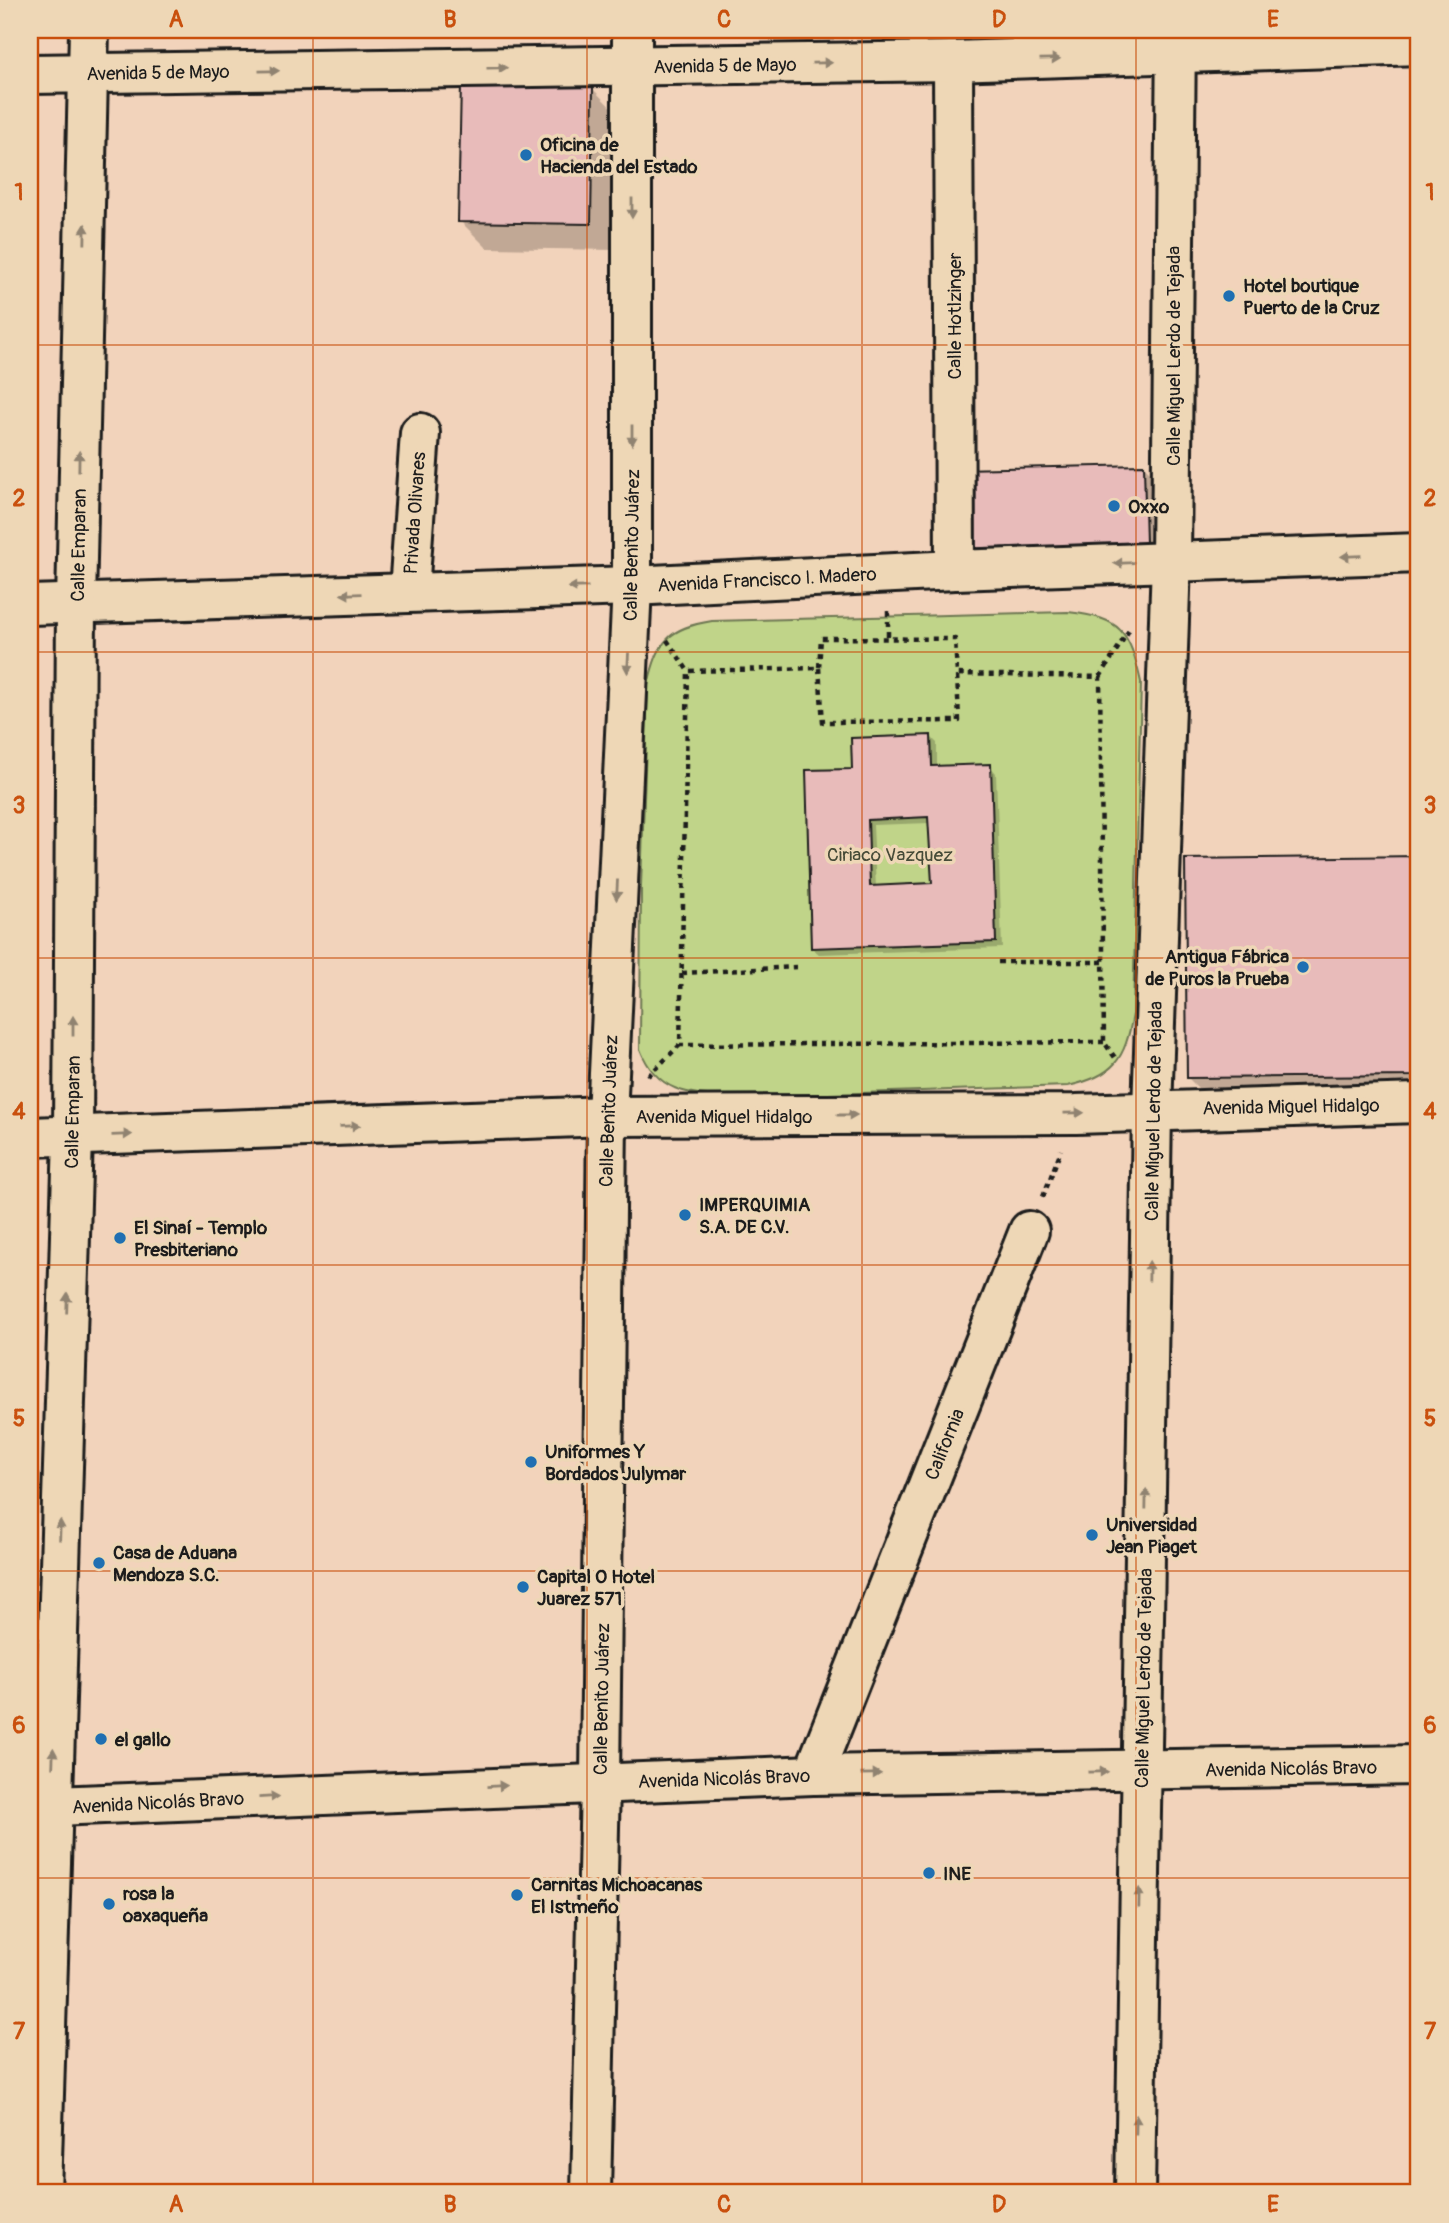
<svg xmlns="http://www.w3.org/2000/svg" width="1449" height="2223" viewBox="0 0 1449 2223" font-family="Pangolin,sans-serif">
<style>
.green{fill:#c0d489;stroke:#6e7852;stroke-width:2}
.shadow{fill:#0003;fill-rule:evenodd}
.building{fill:#e8bbba;stroke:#1c1c1c;stroke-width:2;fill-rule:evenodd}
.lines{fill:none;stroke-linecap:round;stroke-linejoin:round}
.street-casing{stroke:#1c1c1c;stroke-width:44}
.secondary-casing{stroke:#1c1c1c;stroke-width:44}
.path{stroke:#1c1c1c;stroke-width:4.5;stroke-dasharray:5 5;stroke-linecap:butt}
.street{stroke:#eed7b6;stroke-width:38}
.secondary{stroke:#eed7b6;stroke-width:38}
.oneway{fill:#908371}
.grid{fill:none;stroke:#c9500e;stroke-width:2;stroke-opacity:0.55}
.poi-dot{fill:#1f6fb2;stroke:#eed7b6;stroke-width:2.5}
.labels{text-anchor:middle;stroke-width:7;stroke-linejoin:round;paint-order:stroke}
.street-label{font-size:19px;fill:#1c1c1c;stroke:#eed7b6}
.poi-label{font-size:19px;font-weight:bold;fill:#1c1c1c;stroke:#eed7b6;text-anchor:start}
.park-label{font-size:19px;fill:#454a37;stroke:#eed7b6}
.neatline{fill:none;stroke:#c9500e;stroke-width:2.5}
.grid-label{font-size:23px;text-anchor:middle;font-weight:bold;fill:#c9500e}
</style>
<rect width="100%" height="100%" fill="#f2d3bb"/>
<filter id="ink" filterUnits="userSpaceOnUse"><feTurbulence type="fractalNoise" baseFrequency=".0143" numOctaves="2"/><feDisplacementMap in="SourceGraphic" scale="14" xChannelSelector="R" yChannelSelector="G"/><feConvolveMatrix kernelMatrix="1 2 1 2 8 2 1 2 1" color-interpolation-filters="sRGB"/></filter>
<g filter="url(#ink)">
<path class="green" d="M1068,612C1122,618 1129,631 1141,682L1133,1014C1125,1060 1114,1076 1068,1086L741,1097C696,1094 659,1098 640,1049L641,886L648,685C658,641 668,628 712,621Z"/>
<g class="shadow">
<path d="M952,30H1154V61L952,42Z"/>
<path d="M593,89L619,116L617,250L487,248L460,221Z"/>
<path d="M1144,466L1164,487L1165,564L986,568L965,548Z"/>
<path d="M930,736L937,743V768L990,766L996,773L1002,948L819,954L812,948L853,770ZM930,823L934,885L876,888L873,825Z"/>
<path d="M1419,858V1102L1215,1105L1188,1078L1187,861Z"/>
</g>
<g class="building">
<path d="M950,30H1134V41L950,43Z"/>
<path d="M461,85L593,87L591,224L458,222Z"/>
<path d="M1144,465L1146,544L963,549L962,469Z"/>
<path d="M931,735L932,766L991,764L996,942L811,948L806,770L852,769L851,738ZM928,817L932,883L870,886L868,820Z"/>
<path d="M1419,856V1076L1187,1078L1185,859Z"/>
</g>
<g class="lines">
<g class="street-casing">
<g id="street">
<path d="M953,61L955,570"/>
<path d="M409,592L420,433"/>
<path d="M30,605L632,586L955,570L1419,553"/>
<path d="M30,1137L607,1116L1076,1114L1419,1103"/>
<path d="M813,1775L1029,1231"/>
<path d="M30,1807L813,1775L1419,1765"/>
<path d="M41,2193L73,1137L76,603L89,30"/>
<path d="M591,2193L600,1782L607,1116L632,586V30"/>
<path d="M1135,2193L1152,1110L1171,562L1176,30"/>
</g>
</g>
<g class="secondary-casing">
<path id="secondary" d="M30,74L953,61L1419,45"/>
</g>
<g class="path">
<path d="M888,611V638"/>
<path d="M667,640L688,671"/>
<path d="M819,668L823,722L959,721L957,674"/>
<path d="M1100,677L1131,627"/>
<path d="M998,962H1103"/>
<path d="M682,973L797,967"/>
<path d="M1104,1042L680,1045L688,671L819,668L821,638L955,639L957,674L1100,677L1104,1042L1116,1059"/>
<path d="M648,1076L680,1045"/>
<path d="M1043,1197L1061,1150"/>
</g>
<use href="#street" class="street"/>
<use href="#secondary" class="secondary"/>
</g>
<defs><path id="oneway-solid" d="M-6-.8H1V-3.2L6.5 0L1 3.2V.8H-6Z" transform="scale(1.75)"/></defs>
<g class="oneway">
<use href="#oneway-solid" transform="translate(1050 59) rotate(-1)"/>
<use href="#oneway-solid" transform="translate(822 63) rotate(-1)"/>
<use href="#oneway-solid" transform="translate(497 68) rotate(-1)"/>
<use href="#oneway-solid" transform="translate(269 71) rotate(-1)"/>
<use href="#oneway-solid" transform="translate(632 208) rotate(90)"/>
<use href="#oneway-solid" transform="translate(85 234) rotate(-89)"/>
<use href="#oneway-solid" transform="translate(632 435) rotate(90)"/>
<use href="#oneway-solid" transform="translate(79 461) rotate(-89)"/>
<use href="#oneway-solid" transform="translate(1351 556) rotate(178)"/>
<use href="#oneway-solid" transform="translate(1124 563) rotate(178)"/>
<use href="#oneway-solid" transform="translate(578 587) rotate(179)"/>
<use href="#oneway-solid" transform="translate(351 594) rotate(178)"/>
<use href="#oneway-solid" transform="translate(628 663) rotate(93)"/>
<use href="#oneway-solid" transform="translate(617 890) rotate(93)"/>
<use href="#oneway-solid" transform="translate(73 1026) rotate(-90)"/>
<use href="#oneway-solid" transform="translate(1074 1113) rotate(-1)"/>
<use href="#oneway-solid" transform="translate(847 1115)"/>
<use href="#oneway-solid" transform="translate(350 1126) rotate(-2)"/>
<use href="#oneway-solid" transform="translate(122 1135) rotate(-2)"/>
<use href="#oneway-solid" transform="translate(1149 1271) rotate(-89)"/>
<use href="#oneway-solid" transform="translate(67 1303) rotate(-88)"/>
<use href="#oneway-solid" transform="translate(1146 1499) rotate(-89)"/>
<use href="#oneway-solid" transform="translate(60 1530) rotate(-88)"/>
<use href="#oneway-solid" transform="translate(53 1758) rotate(-88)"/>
<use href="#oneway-solid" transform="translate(1098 1772) rotate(-1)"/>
<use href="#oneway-solid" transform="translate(871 1774) rotate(-1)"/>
<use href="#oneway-solid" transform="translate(497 1786) rotate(-3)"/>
<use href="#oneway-solid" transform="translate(269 1797) rotate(-3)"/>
<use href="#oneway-solid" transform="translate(1139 1898) rotate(-89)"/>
<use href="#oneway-solid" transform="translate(1136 2125) rotate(-89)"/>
</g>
</g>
<path class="grid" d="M313,30V2193M587,30V2193M862,30V2193M1136,30V2193M30,345H1419M30,652H1419M30,958H1419M30,1265H1419M30,1571H1419M30,1878H1419"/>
<g class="poi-dot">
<circle cx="526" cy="155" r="7"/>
<circle cx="1229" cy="296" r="7"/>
<circle cx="1114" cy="506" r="7"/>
<circle cx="1303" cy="967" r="7"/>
<circle cx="685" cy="1215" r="7"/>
<circle cx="120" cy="1238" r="7"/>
<circle cx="531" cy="1462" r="7"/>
<circle cx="1092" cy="1535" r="7"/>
<circle cx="99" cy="1563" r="7"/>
<circle cx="523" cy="1587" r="7"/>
<circle cx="101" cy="1739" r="7"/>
<circle cx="929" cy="1873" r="7"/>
<circle cx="517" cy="1895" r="7"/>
<circle cx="109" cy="1904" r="7"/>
</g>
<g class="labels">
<g class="street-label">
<text transform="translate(725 65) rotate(-1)" y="7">Avenida 5 de Mayo</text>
<text transform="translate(158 72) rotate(-1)" y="7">Avenida 5 de Mayo</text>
<text transform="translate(954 316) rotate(-90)" y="7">Calle Hotlzinger</text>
<text transform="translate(1173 356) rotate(-90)" y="7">Calle Miguel Lerdo de Tejada</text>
<text transform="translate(414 513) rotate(-86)" y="7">Privada Olivares</text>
<text transform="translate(78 545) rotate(-89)" y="7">Calle Emparan</text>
<text transform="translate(631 545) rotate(-89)" y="7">Calle Benito Juárez</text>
<text transform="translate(767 579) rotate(-3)" y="7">Avenida Francisco I. Madero</text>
<text transform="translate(1291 1106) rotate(-1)" y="7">Avenida Miguel Hidalgo</text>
<text transform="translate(608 1111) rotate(-88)" y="7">Calle Benito Juárez</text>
<text transform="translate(1153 1111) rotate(-89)" y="7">Calle Miguel Lerdo de Tejada</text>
<text transform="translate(72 1112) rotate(-89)" y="7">Calle Emparan</text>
<text x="724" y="1123">Avenida Miguel Hidalgo</text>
<text transform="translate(944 1444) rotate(-68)" y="7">California</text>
<text transform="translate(1143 1678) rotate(-89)" y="7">Calle Miguel Lerdo de Tejada</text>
<text transform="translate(601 1699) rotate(-89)" y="7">Calle Benito Juárez</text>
<text transform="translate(1291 1768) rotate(-1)" y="7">Avenida Nicolás Bravo</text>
<text transform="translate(724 1778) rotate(-2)" y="7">Avenida Nicolás Bravo</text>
<text transform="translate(158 1802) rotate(-3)" y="7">Avenida Nicolás Bravo</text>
</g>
<g class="poi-label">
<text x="540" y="151">Oficina de<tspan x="540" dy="22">Hacienda del Estado</tspan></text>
<text x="1243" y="292">Hotel boutique<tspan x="1243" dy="22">Puerto de la Cruz</tspan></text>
<text x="1128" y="513">Oxxo</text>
<text x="1289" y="963" text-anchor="end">Antigua Fábrica<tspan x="1289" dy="22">de Puros la Prueba</tspan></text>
<text x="699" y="1211">IMPERQUIMIA<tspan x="699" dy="22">S.A. DE C.V.</tspan></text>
<text x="134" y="1234">El Sinaí - Templo<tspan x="134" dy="22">Presbiteriano</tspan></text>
<text x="545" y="1458">Uniformes Y<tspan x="545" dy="22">Bordados Julymar</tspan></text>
<text x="1106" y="1531">Universidad<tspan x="1106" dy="22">Jean Piaget</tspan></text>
<text x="113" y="1559">Casa de Aduana<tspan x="113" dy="22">Mendoza S.C.</tspan></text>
<text x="537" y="1583">Capital O Hotel<tspan x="537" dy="22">Juarez 571</tspan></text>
<text x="115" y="1746">el gallo</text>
<text x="943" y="1880">INE</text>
<text x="531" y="1891">Carnitas Michoacanas<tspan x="531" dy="22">El Istmeño</tspan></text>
<text x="123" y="1900">rosa la<tspan x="123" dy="22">oaxaqueña</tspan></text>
</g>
<g class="park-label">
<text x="890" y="861">Ciriaco Vazquez</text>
</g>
</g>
<rect width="1449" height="2223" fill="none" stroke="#eed7b6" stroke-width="77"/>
<rect x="38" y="38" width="1372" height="2146" class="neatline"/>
<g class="grid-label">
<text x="176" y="27">A</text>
<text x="450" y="27">B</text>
<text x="724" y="27">C</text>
<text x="999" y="27">D</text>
<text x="1273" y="27">E</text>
<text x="19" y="200">1</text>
<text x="1430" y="200">1</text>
<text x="19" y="506">2</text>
<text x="1430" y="506">2</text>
<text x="19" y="813">3</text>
<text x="1430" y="813">3</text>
<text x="19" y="1119">4</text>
<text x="1430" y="1119">4</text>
<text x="19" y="1426">5</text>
<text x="1430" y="1426">5</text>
<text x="19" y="1733">6</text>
<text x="1430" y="1733">6</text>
<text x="19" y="2039">7</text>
<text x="1430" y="2039">7</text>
<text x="176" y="2212">A</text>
<text x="450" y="2212">B</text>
<text x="724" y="2212">C</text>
<text x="999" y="2212">D</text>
<text x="1273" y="2212">E</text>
</g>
</svg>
